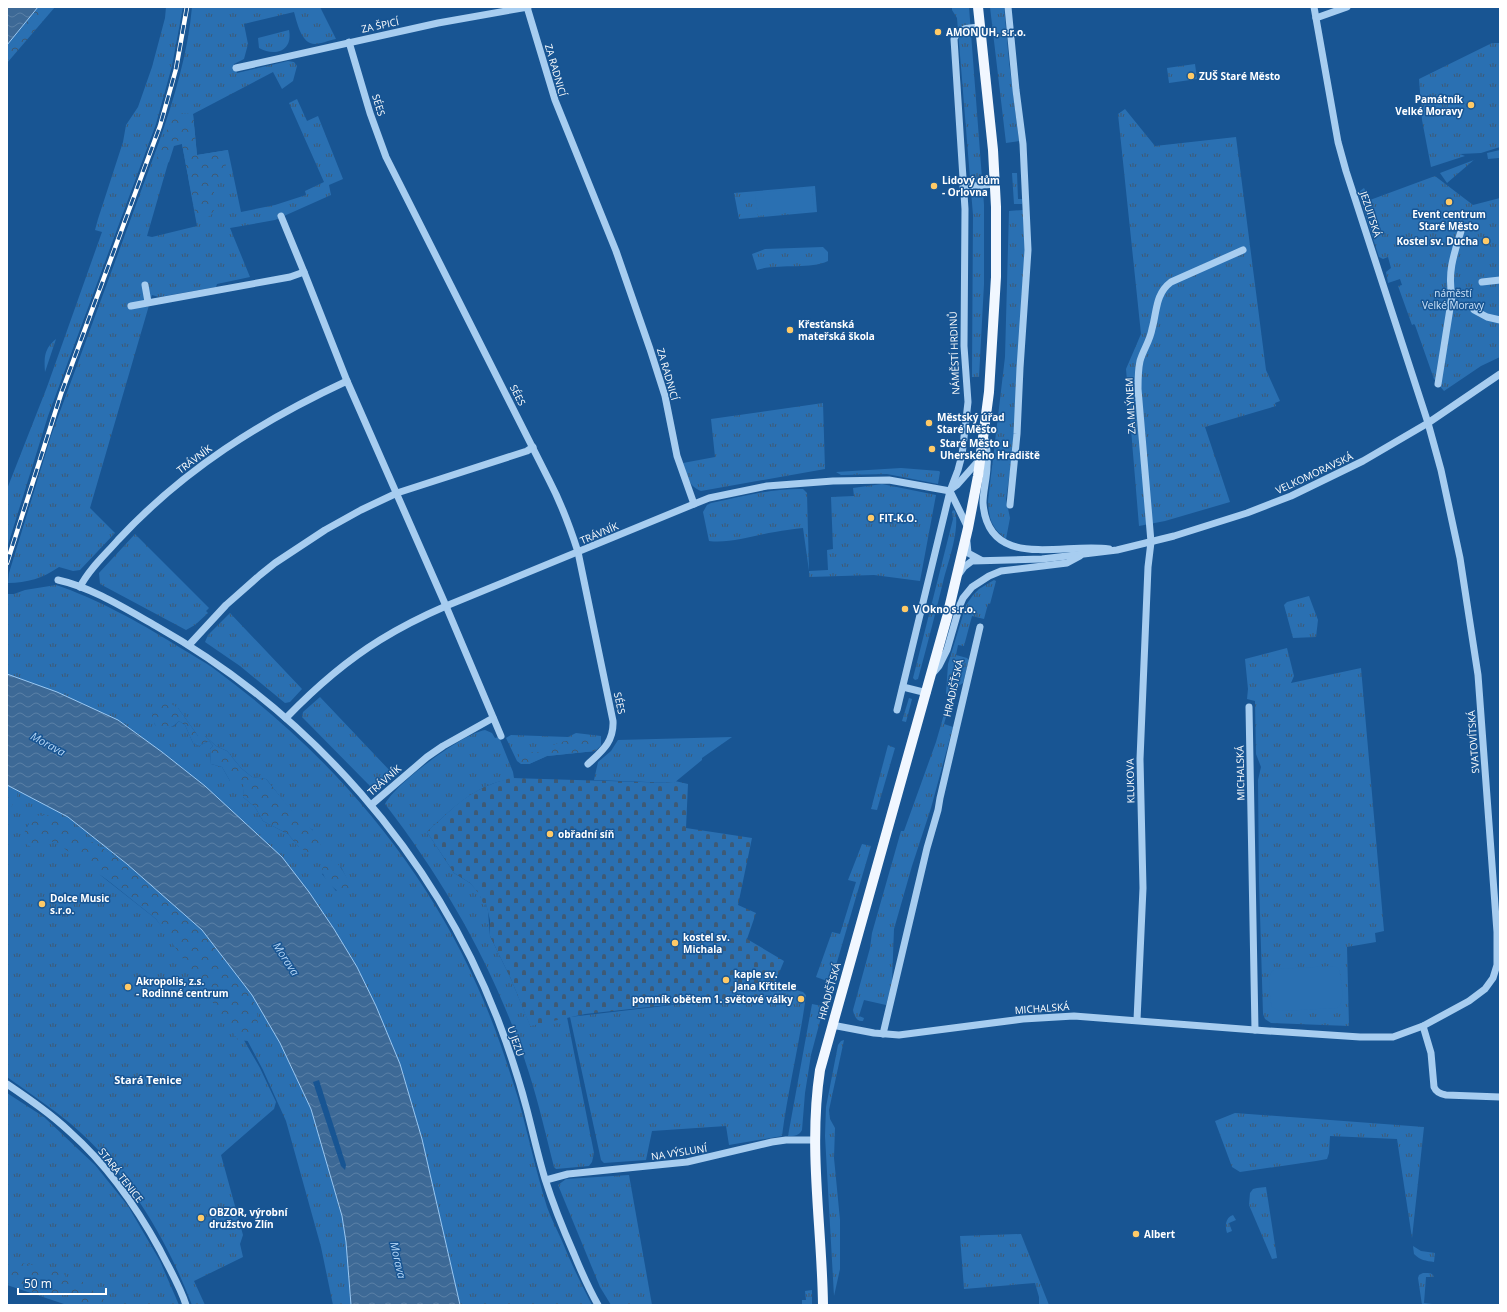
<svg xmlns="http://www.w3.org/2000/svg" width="1507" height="1312" viewBox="0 0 1507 1312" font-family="'Open Sans',sans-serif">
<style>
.grass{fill:url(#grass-tufts);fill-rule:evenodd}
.forest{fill:url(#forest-crowns)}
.cemetery{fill:url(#cemetery-stones)}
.garden{fill:#2a70b2}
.water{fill:url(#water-waves);stroke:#9ac8f3}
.pier{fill:#185593}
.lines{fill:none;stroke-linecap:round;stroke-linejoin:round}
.minor{stroke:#a7cdf0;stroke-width:7}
.major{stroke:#f1f7ff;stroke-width:10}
.rail-casing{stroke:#fff;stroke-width:4.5}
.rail{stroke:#185593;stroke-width:3;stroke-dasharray:9;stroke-linecap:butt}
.poi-dot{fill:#ffca67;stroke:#185593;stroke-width:1.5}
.labels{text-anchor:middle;stroke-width:3;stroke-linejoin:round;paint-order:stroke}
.street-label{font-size:10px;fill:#fff;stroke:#185593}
.poi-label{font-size:10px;font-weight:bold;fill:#fff;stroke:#185593;text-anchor:start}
.park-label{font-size:10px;fill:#cee5fb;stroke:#185593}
.water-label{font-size:11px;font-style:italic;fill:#b4d6f7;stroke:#185593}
.neighbourhood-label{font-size:11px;font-weight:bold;fill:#fff;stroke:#185593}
</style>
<defs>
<pattern id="grass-tufts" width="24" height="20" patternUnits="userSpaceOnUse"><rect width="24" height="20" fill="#2a70b2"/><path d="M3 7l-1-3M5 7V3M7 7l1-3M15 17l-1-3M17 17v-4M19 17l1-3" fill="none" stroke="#3e5a75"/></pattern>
<pattern id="forest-crowns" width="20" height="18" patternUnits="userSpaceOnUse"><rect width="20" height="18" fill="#2a70b2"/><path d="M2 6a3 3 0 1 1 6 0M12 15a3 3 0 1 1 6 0" fill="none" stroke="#3e5a75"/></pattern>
<pattern id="cemetery-stones" width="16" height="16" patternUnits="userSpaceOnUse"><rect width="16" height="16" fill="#2a70b2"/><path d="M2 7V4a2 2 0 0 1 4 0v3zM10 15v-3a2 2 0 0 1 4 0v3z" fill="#3e5a75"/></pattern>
<pattern id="water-waves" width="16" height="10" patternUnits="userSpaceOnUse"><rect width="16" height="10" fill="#3d6996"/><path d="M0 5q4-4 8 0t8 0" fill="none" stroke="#5a80a6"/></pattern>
</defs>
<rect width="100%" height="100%" fill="#185593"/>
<g class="grass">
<path d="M166,7H183L172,66L156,124L48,416L7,548V489L47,387L102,232L95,230L98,219L123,142L126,125L138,107L152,67L165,18Z"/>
<path d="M192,7H320L336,39C329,40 321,44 315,44C301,44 297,22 294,12L244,24L248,44L244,59L234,64L237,73L288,61L294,62L297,66L293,81L282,89L273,72L193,114L197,155L228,150L241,212L275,205L306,195L305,191L324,182L289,103L297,99L307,121L318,116L343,179L329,185L331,195L275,220L230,228L250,277L217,284L216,287L159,297L152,295L90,508L115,533L80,570L73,571L59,567C43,578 27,583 8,583L9,573L51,436L159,142C174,99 188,53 192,7ZM177,144H182L197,226L152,237L147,236L173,146Z"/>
<path d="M952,7H969L984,205V284L979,377H972L973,215L957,18L952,10Z"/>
<path d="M990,7H1004L1009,62L1019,141L1006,143Z"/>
<path d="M289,30C293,51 275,57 259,48L258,38Z"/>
<path d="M1492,43H1500V147L1481,153L1460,154L1465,156L1431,167L1422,120L1419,79Z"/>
<path d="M1195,64L1197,79L1169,83L1167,68Z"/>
<path d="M1125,109L1155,146L1236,137L1266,370L1280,401L1275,403L1276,406L1205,427L1230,502L1165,521L1139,526L1126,369L1141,334L1118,114Z"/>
<path d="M1500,150V160L1499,158L1488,159L1487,153Z"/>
<path d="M1475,159L1447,183L1440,173L1474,160Z"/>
<path d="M1012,173H1017L1018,199H1023L1022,204H1014Z"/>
<path d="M1435,176L1473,205L1500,198V357L1481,366L1444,391L1434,379L1415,325L1414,324L1412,325L1398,286L1402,285L1400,279L1388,283L1386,272L1391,268L1388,257L1383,259L1379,257L1359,195L1360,191L1364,188L1370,200Z"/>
<path d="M815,186L817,212L739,219L734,193Z"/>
<path d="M1023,210L1025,249L1013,450L1006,499L1010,518L1006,539C991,527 989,519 988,501L1005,357L1009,211Z"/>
<path d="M823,247L828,252V261C809,270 778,263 757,270L752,254L765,249Z"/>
<path d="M56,339L45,372C44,357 44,349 56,339Z"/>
<path d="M823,403L825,469L701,491C688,486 687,475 683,463L715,457L711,419Z"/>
<path d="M901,468L939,471L940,472L938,484L887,474L841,475L836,472Z"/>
<path d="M882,484L936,495L920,581L874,575L809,577V571L803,528C794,529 784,530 775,532C755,535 729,544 709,541L703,512L707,505L711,503C741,497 772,488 803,489L807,493L809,571L828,570L827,550L833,549L831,497L854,496L853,488Z"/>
<path d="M953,510L955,511C960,528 949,560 944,578C936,612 927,645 918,679L915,680L913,678L953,519L952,512Z"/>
<path d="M135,534L209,608L206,611L208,613L195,625L186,630L100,584L99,573Z"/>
<path d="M994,580L996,581L990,604H988L984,619L972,616L964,646L958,645L956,655L967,658L969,660L963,683L946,694L948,664L966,605L973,595L979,589Z"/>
<path d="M56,585C95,598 139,622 174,644C188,653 204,661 217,671C334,757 430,870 485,1004C498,1035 508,1066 518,1098C528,1134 536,1171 547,1207C551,1218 557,1230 562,1241C571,1263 581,1284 592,1305H460L422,1139L400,1064L376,1006L357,967L334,929L309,892L205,786L162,752L118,720L56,692L7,674V594H14L25,590ZM178,708L198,736H205L216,746L227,751L241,768L252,777L266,779C280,795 295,820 313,830L299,847L288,834L263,821L255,807L243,797L245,779L230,781L222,767L211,764L210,749L213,746L209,741L199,746L193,743L185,725L179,721L174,726L163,729L155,725L152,713ZM341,867L347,879L336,891L322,874Z"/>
<path d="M1309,596L1318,620L1316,637L1293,638L1284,605L1287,602Z"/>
<path d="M230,613L302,689L290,702L285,703L240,666L205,642L208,635Z"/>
<path d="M1287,648L1294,676L1291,683L1361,668L1384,931L1375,933L1376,942L1347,947L1349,1026L1271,1023L1265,1019L1263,1014L1259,881L1258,780L1261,767L1256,754L1255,701L1247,699L1248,689L1245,659Z"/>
<path d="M952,696L944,724L953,727L931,808L912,866L894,929L892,982L886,1005L864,1000L859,1016L864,1018L863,1021C857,1022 854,1016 853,1010L870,948L872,933L901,831H904L936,742L949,697Z"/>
<path d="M320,697L392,773C385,780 381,786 370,786L302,717L303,712Z"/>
<path d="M909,698L912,699L906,722L902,721Z"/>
<path d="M485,730L492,733L495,738L499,737L513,772L514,778H521C480,780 456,805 427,832L454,873L470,883L482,896L480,897L486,904L488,911L490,936L511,979L530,1025L567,1017L594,1153L592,1162L589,1166L556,1169L554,1167C546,1136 539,1104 529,1073C498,975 448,886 385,804C396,783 462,734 485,730Z"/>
<path d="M576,733L601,736V745L595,751L547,756L529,764H521L517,761L506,738L511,735L568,737Z"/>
<path d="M732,737L702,758V760L674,783L594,780L598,762L611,751L618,740Z"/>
<path d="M888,745L895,748L877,810L871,809Z"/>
<path d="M7,785L68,817L127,864L202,930L252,995L280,1043L311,1109L342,1216L346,1242L351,1305H333L321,1247L286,1121L263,1070L238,1023L154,912L99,874L156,919L234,1023L260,1068L276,1102L274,1109L221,1155L243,1235L240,1244L243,1257L194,1281L205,1305H192C166,1237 127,1172 71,1124C50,1107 28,1092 7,1077ZM28,824L59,845L27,827Z"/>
<path d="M862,844L871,846L832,979L830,982L816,977L832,932L840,934L856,882L848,880Z"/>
<path d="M774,984L803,992L806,995C800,1042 788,1089 782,1136L729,1145L726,1126L652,1131L646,1160L604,1163L601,1160L570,1017L749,996L767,1002Z"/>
<path d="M812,1004L822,1006L823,1010L811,1055L805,1093L802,1130C799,1136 794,1136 788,1136Z"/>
<path d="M844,1040L829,1110L830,1119L835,1128L834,1158L840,1220V1269L834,1296L825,1136L826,1107L838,1045L841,1041Z"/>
<path d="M7,1093L44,1117L95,1165L128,1206L160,1261L179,1305H67L7,1285Z"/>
<path d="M1235,1113L1424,1127L1412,1238L1397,1139L1330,1136L1329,1153L1327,1159L1316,1161L1240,1172L1232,1167L1215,1121Z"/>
<path d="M629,1175L652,1305H611L600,1287L558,1185L566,1179Z"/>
<path d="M1266,1187L1277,1258L1272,1259L1249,1205L1250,1193L1253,1189L1257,1188Z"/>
<path d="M1233,1215L1236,1220L1229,1223L1232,1231L1227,1233C1225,1226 1225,1218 1233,1215Z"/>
<path d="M1021,1234L1049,1305H1039V1297L1035,1283L964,1289L960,1236Z"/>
<path d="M1413,1246L1421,1251L1435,1253L1434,1262C1426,1261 1420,1260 1414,1254Z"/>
<path d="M1423,1273C1427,1273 1433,1272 1434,1277H1426L1424,1303L1432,1304V1305H1422L1418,1278L1419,1275Z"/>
<path d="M812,1290V1305H802V1300H806L805,1291Z"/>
</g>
<g class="forest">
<path d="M38,7H55L7,63V45Z"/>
<path d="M178,113L193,114L197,155L228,150L225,171L217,181L214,188V210L211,215L206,218H196L182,144L174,146L169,162L163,165H157C156,149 168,128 175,114Z"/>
<path d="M161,703H169L178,708L198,736H205L216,746L227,751L241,768L252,777L266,779L293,812L321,838L320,849L315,852L309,853L299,847L288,834L263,821L255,807L243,797L244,779L239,781H230L222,767L211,764L210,749L213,746L209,741L199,746L193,743L185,725L179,721C173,727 167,730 158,729C150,718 149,711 161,703Z"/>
<path d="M601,739V745L595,751L547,756L529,764H522L519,758V752L529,750L534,753L548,750C559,736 585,741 601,739Z"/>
<path d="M7,786L17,791V798L7,813Z"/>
<path d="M45,815L55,816L67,826L127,864L202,930L252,995L257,1014L258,1025L252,1036L248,1041L238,1040L156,919L91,867L59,845L47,839C44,844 43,849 36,850L26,844L24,833L33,816Z"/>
<path d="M329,860C331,861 333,861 335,862C341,865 351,884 352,890L346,894C335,892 323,880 322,869Z"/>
<path d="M20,1263L52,1268L65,1275L66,1280L78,1278L110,1305H73L76,1296L72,1293L51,1298L7,1284V1273L11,1274Z"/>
</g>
<path class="cemetery" d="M511,778L674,783L675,781L688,784L686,828L752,838L738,905L756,913L747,939L784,961L767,1002L749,996L585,1014L530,1026L511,979L490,936V920L486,904L484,905L480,897L481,896L470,883L454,873L427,832C456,805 471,788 511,778Z"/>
<g class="garden">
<path d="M812,187L814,210L758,216L755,193Z"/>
<path d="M1334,966L1338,968C1341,972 1344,998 1341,1003C1340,1006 1339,1006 1337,1008L1280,1011L1272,1007C1270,1001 1268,978 1271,973C1273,970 1274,970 1276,969Z"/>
</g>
<g class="water">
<path d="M7,7H38L7,45Z"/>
<path d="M7,674L57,692L118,720L162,752L205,786L282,857L309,892L334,929L357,967L376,1006L400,1064L422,1139L460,1305H351L346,1242L342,1216L311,1109L280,1043L252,995L202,930L127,864L68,817L7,785Z"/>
</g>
<path class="pier" d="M319,1080L346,1165L345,1170L341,1166L313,1082Z"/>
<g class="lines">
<g class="minor">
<path d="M527,7L555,100L616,251L650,349L665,396L677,456L694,504L709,498L767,486L833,481L889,480L950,491"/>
<path d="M1008,7L1016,90L1023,144L1028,250L1020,368L1017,434L1010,505"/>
<path d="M1316,18L1347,7"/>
<path d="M349,42L370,113L386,157L549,480C561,503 570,527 578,552L613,721C614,742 602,751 588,764"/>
<path d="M236,68L438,23L528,7"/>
<path d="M963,187L995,184"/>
<path d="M281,216L304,272"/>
<path d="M1482,282L1500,280"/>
<path d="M145,285L148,302"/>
<path d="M131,306L290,277L304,272L347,381"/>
<path d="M1474,310L1487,317L1500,320"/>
<path d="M1438,384L1452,296C1447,271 1455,251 1462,228"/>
<path d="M985,439C987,448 988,457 987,466C987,478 983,491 983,503C988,572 1064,542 1109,549"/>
<path d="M950,490L957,485L980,459"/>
<path d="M950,491L968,528"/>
<path d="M967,542L968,553L981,560"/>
<path d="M959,574L964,567L972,561L1042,559L1117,550L1174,536L1247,513L1291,496L1363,461L1428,423L1500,374"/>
<path d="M58,580C91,587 126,609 156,626C310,713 434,854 498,1020C509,1049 519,1079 527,1110C533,1133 538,1156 545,1179C553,1204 563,1229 574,1254C581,1271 589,1289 598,1305"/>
<path d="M80,587C89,569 105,555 118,540C184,469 261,421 347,381L446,606L694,504"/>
<path d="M189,645L226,605L260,575L275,563L325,530L361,510L397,493L527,451L533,447"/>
<path d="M933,673L939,666L947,650L960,605L963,598L972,587L989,576L1001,571L1067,563L1080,556"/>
<path d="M903,687L927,693"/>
<path d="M1249,707L1255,1030"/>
<path d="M897,710L950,491L958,470L962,455L968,402L964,346L965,209L954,39C959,27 969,28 981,27"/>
<path d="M286,718C314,689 346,661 380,640C401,627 423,616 446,606L501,736"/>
<path d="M371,805L427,757L443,746L493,718"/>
<path d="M1137,1020L1143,888L1140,759L1148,567L1151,542L1138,389C1138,380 1138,370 1140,361C1143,350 1150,341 1152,329C1157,312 1155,294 1171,282L1243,250"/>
<path d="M832,1025L874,1033L899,1035L1023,1019L1074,1016L1255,1030L1360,1037H1393L1423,1026L1469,1001L1485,989L1493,978L1497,965V932L1478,675L1460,558L1441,470L1428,423L1346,171L1338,142L1314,7"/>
<path d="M1423,1026L1431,1053L1434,1087C1436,1092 1440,1094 1446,1095L1500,1097"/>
<path d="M883,1034L927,848L938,810L940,798L980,627"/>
<path d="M7,1084C29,1099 51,1114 70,1132C107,1165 136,1206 160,1250C169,1268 180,1286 186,1305"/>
<path d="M546,1180L568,1174L687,1162L772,1142L786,1140H814"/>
</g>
<path class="major" d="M823,1305C822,1226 808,1149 820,1070L947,617L968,528L978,476L989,392L996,277V207L993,150L978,7"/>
<g class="rail-casing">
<path id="rail" d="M7,563L61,394L160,126L176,69L187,7"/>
</g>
<use href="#rail" class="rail"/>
</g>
<g class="poi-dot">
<circle cx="938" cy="32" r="4"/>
<circle cx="1191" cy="76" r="4"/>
<circle cx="1471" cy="105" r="4"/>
<circle cx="934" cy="186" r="4"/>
<circle cx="1449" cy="202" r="4"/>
<circle cx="1486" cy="241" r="4"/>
<circle cx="790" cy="330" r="4"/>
<circle cx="929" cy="423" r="4"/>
<circle cx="932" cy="449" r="4"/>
<circle cx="871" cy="518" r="4"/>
<circle cx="905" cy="609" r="4"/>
<circle cx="550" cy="834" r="4"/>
<circle cx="42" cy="904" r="4"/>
<circle cx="675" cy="943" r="4"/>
<circle cx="726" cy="980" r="4"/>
<circle cx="128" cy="987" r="4"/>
<circle cx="801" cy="999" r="4"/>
<circle cx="201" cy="1218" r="4"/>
<circle cx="1136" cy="1234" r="4"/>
</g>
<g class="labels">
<g class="street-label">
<text transform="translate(380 25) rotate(-12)" y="4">ZA ŠPICÍ</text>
<text transform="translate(556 70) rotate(74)" y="4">ZA RADNICÍ</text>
<text transform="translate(379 105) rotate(73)" y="4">SÉES</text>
<text transform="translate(1371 214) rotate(72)" y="4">JEZUITSKÁ</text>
<text transform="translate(954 353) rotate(-92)" y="4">NÁMĚSTÍ HRDINŮ</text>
<text transform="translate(668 374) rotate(74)" y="4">ZA RADNICÍ</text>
<text transform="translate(518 395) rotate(63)" y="4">SÉES</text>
<text transform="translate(1130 406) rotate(-93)" y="4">ZA MLÝNEM</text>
<text transform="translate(194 459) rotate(-37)" y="4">TRÁVNÍK</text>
<text transform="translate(1314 473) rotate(-25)" y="4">VELKOMORAVSKÁ</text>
<text transform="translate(599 533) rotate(-23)" y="4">TRÁVNÍK</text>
<text transform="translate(953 688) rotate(-77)" y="4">HRADIŠŤSKÁ</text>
<text transform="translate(620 703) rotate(78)" y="4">SÉES</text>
<text transform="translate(1473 742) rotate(-94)" y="4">SVATOVÍTSKÁ</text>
<text transform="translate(1240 773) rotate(-91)" y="4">MICHALSKÁ</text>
<text transform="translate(384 780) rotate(-41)" y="4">TRÁVNÍK</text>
<text transform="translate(1130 781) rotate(-91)" y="4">KLUKOVA</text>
<text transform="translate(829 991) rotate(-74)" y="4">HRADIŠŤSKÁ</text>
<text transform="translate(1042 1008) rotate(-4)" y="4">MICHALSKÁ</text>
<text transform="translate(516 1041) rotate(71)" y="4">U JEZU</text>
<text transform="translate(679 1152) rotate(-9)" y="4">NA VÝSLUNÍ</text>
<text transform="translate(121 1175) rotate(52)" y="4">STARÁ TENICE</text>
</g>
<g class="poi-label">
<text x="946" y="36">AMON UH, s.r.o.</text>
<text x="1199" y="80">ZUŠ Staré Město</text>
<text x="1463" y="103" text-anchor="end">Památník<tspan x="1463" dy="12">Velké Moravy</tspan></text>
<text x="942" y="184">Lidový dům<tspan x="942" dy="12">- Orlovna</tspan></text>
<text x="1449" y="218" text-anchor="middle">Event centrum<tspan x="1449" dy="12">Staré Město</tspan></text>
<text x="1478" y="245" text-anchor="end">Kostel sv. Ducha</text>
<text x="798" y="328">Křesťanská<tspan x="798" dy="12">mateřská škola</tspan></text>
<text x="937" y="421">Městský úřad<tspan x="937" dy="12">Staré Město</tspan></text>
<text x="940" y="447">Staré Město u<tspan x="940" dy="12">Uherského Hradiště</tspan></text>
<text x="879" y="522">FIT-K.O.</text>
<text x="913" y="613">V Okno s.r.o.</text>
<text x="558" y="838">obřadní síň</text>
<text x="50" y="902">Dolce Music<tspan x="50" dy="12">s.r.o.</tspan></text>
<text x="683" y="941">kostel sv.<tspan x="683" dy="12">Michala</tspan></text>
<text x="734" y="978">kaple sv.<tspan x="734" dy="12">Jana Křtitele</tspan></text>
<text x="136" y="985">Akropolis, z.s.<tspan x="136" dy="12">- Rodinné centrum</tspan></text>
<text x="793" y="1003" text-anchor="end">pomník obětem 1. světové války</text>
<text x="209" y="1216">OBZOR, výrobní<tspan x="209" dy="12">družstvo Zlín</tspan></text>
<text x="1144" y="1238">Albert</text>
</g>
<g class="park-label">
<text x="1453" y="297">náměstí<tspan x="1453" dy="12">Velké Moravy</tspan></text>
</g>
<g class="water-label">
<text transform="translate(48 744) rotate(29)" y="4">Morava</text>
<text transform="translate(286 959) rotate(57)" y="4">Morava</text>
<text transform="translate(398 1260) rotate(77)" y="4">Morava</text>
</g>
<g class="neighbourhood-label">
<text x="148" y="1084">Stará Tenice</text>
</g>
</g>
<rect width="1507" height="1312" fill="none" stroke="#ffffff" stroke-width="16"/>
<path d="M18 1288v6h88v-6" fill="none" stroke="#ffffff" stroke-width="2"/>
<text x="24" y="1288" font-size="12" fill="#ffffff" stroke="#185593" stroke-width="3" paint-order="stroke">50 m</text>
</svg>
